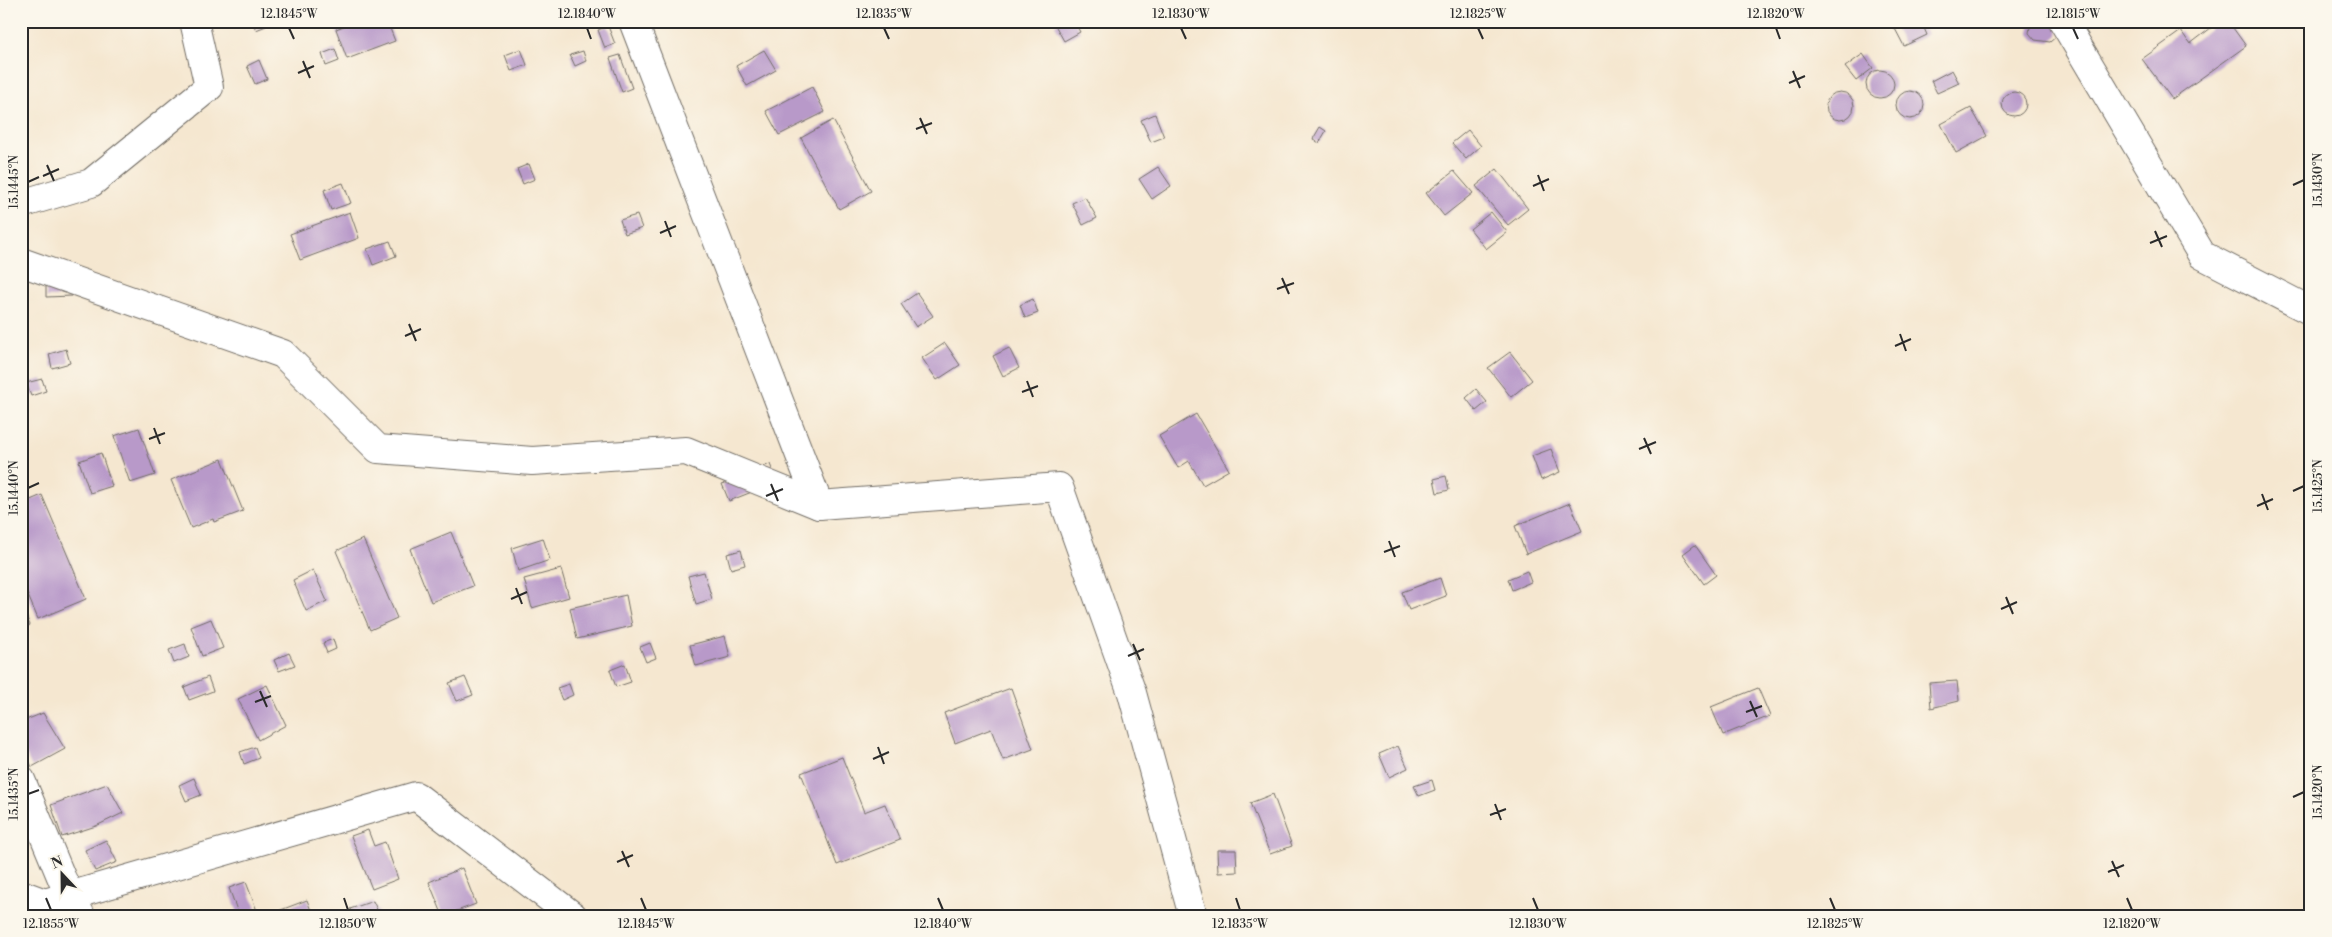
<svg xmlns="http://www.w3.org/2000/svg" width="2332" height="937" font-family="'Libre Bodoni',serif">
<rect width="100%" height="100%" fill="#fbf7ec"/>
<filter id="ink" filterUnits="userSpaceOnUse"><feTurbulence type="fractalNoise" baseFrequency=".02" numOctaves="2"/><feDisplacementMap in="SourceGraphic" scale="10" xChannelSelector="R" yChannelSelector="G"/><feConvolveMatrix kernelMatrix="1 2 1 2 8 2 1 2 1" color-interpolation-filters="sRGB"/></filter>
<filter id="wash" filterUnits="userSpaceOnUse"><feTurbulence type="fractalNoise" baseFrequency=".0096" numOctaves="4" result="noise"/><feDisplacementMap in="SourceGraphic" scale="20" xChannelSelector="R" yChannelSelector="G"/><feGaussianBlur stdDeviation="1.12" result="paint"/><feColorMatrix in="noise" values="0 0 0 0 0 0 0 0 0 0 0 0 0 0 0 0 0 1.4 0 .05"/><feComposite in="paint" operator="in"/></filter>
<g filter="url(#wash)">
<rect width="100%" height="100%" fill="#f5e7d0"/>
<g id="blocks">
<g fill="#b899c9">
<path d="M252 21H263L266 26 256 30Z"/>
<path d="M357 21H387L395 41 347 59 336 29Z"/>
<path d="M1062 21H1074L1080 32 1064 41 1055 25Z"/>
<path d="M1891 21H1921L1927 35 1904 46Z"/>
<path d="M2031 21H2058V35L2050 42 2035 40 2029 33Z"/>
<path d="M2220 21H2228L2246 46 2172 99 2142 59 2181 31 2190 44Z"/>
<path d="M608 26 615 44 605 48 598 30Z"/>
<path d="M335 49 339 61 326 66 322 54Z"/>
<path d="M521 49 527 65 511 71 505 55Z"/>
<path d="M764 50 776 70 747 86 736 66Z"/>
<path d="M583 51 586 61 575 66 570 55Z"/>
<path d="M1863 54 1873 68 1856 81 1845 67Z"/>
<path d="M620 55 632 88 622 92 610 58Z"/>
<path d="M259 60 267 79 255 84 247 66Z"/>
<circle cx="1880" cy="84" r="14"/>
<path d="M1952 70 1959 83 1937 93 1931 81Z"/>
<path d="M812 87 825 112 779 135 766 111Z"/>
<circle cx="1910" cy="105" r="14"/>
<circle cx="2014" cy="104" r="12"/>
<circle cx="1840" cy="106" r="14"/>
<path d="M1971 108 1987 136 1956 153 1941 124Z"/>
<path d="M1155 114 1164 137 1151 142 1141 120Z"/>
<path d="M833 120 871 191 839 209 801 138Z"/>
<path d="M1320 127 1326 131 1319 143 1313 139Z"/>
<path d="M1468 130 1481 146 1466 159 1452 143Z"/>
<path d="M529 164 535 179 523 184 517 169Z"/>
<path d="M1158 167 1171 186 1152 199 1139 179Z"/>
<path d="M1497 169 1528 209 1508 225 1476 186Z"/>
<path d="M1454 171 1473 193 1444 216 1426 193Z"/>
<path d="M343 183 351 203 331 210 324 190Z"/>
<path d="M1085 197 1097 218 1083 225 1072 203Z"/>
<path d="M350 212 359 238 300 260 290 234Z"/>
<path d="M1491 212 1507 232 1486 249 1470 229Z"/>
<path d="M637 215 642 228 625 234 620 220Z"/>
<path d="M390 241 396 256 373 265 367 249Z"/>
<path d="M71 280 72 296 46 297V281Z"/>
<path d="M26 287 27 308 21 309V288Z"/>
<path d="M917 293 933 316 916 327 901 304Z"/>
<path d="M1033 299 1038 313 1025 318 1020 305Z"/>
<path d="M945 343 960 365 937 380 922 358Z"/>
<path d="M1009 348 1019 368 1003 376 993 356Z"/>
<path d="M66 349 70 363 52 368 49 354Z"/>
<path d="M1510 352 1532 380 1511 397 1488 368Z"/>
<path d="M42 379 46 391 31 396 26 383Z"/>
<path d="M1476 389 1487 402 1476 411 1466 398Z"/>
<path d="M1196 414 1229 470 1203 485 1189 461 1178 468 1159 436Z"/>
<path d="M139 428 155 475 130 483 114 436Z"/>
<path d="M1551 449 1560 472 1541 480 1532 456Z"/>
<path d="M101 453 112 486 90 493 79 461Z"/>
<path d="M222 459 243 511 214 522 213 519 191 528 171 480Z"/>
<path d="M770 464 777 482 729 501 722 484Z"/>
<path d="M1446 476 1449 490 1437 493 1434 479Z"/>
<path d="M42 495 86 599 38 619 21 579V504Z"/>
<path d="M1570 503 1582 531 1526 554 1515 526Z"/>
<path d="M451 532 473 586 431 602 410 549Z"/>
<path d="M543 538 550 560 518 571 512 548Z"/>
<path d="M363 539 397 618 370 630 336 551Z"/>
<path d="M1695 545 1716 575 1704 584 1683 554Z"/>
<path d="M741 550 745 565 731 569 727 554Z"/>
<path d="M561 569 569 597 532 608 524 579Z"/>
<path d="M313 570 327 601 306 611 293 580Z"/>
<path d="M1527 571 1531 582 1512 590 1508 579Z"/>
<path d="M704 572 712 599 696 604 688 576Z"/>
<path d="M1440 578 1446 596 1409 610 1402 592Z"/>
<path d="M626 595 632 626 577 639 570 608Z"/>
<path d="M21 604 30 625 21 629Z"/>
<path d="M211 619 223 648 202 656 191 627Z"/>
<path d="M725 636 730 657 696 666 690 645Z"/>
<path d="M333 639 336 649 327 653 323 643Z"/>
<path d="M650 643 656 658 646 662 640 647Z"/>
<path d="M185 644 189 657 174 663 169 650Z"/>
<path d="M289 653 295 665 279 671 274 660Z"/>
<path d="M625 664 631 682 616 687 610 670Z"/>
<path d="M208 677 213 691 189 700 184 687Z"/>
<path d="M465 677 473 695 457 701 449 683Z"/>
<path d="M1957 681 1959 701 1931 708 1929 683Z"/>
<path d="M569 684 573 695 562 700 557 688Z"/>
<path d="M267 685 286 725 258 740 238 699Z"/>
<path d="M1011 688 1033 749 1003 760 991 729 955 743 944 713Z"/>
<path d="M1758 688 1770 716 1723 735 1711 707Z"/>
<path d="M43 713 65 749 32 767 21 744V722Z"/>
<path d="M1398 746 1408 768 1389 777 1379 754Z"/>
<path d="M255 747 259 758 244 764 240 752Z"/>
<path d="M842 757 864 812 885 804 900 840 837 865 801 773Z"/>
<path d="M194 778 201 795 186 801 179 785Z"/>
<path d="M1432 780 1435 790 1419 796 1414 786Z"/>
<path d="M107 784 123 813 96 826 62 837 51 805Z"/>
<path d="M1273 794 1292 846 1270 854 1250 803Z"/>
<path d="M368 830 374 846 385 842 398 879 372 889 351 836Z"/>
<path d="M106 840 117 862 95 871 85 850Z"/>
<path d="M1217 850H1236L1237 872 1218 873Z"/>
<path d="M462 868 476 904 443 916 429 882Z"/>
<path d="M246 882 259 916H239L229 888Z"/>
<path d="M307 900 313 916H274L273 913Z"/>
<path d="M373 901 380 916H353L350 909Z"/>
</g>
</g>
</g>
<g filter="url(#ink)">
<use href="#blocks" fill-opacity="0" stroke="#726d65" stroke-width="1"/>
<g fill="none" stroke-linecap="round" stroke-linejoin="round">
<g stroke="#726d65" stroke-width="30">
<g id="minor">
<path d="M633 21 819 505"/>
<path d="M2063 21 2202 255 2311 311"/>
<path d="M21 204 91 183 209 87 194 21"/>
<path d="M21 262 283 354 378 449 532 461 686 451 819 505 1059 487 1132 693 1193 916"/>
<path d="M21 780 62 879 81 916"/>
<path d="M21 894 45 903 416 796 573 916"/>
</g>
</g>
<use href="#minor" stroke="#fff" stroke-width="28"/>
</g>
</g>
<path fill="none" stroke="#2b2b2b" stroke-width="2" d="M289 28 294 39M587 28 591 39M884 28 889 39M1181 28 1186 39M1478 28 1483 39M1776 28 1780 39M2073 28 2078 39M303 61 310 78M1793 71 1800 88M298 73 314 66M1789 83 1805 76M920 118 927 134M916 129 932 123M47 165 54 181M1538 175 1544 191M43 176 59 169M28 182 39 177M2293 185 2304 180M1533 186 1549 179M665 221 671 237M2155 231 2162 247M660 233 676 226M2150 243 2167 236M1282 278 1289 294M1277 289 1294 283M409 324 416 341M1900 334 1906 351M405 336 421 329M1895 346 1911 339M1027 381 1033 397M1022 392 1038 386M154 428 160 444M1644 438 1651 454M149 439 165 433M1639 449 1656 442M771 484 778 501M28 488 39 483M2293 491 2304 486M2262 494 2268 510M766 496 783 489M2257 506 2273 499M1389 541 1395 557M1384 552 1400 546M516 588 522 604M2006 597 2013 614M511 599 527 592M2001 609 2017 602M1133 644 1140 660M1128 656 1144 649M260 691 267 707M1750 701 1757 717M255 702 271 696M1746 712 1762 706M878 747 884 764M873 759 889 752M28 794 39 790M2293 797 2304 792M1495 804 1501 820M1490 815 1506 809M622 851 629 867M2112 861 2119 877M617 862 633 855M2108 872 2124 865M46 898 51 910M344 898 348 910M641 898 646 910M938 898 943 910M1236 898 1240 910M1533 898 1538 910M1830 898 1835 910M2127 898 2132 910"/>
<rect width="2332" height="937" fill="none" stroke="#fbf7ec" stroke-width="55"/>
<g transform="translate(62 874) rotate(338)" stroke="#fbf7ec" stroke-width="4" paint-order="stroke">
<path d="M0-4L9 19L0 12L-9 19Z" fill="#2b2b2b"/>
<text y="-8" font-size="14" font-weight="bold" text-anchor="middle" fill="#2b2b2b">N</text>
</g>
<rect x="28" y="28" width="2276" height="882" fill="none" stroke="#2b2b2b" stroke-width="2"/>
<g font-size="12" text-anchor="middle" fill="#2b2b2b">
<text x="289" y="18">12.1845°W</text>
<text x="587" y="18">12.1840°W</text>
<text x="884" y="18">12.1835°W</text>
<text x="1181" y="18">12.1830°W</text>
<text x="1478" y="18">12.1825°W</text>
<text x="1776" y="18">12.1820°W</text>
<text x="2073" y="18">12.1815°W</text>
<text transform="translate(2318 180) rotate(-90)" y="4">15.1430°N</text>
<text transform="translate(14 182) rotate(-90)" y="4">15.1445°N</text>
<text transform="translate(2318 486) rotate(-90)" y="4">15.1425°N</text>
<text transform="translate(14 488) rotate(-90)" y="4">15.1440°N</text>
<text transform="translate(2318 792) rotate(-90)" y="4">15.1420°N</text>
<text transform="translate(14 794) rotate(-90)" y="4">15.1435°N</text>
<text x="51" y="928">12.1855°W</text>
<text x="348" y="928">12.1850°W</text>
<text x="646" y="928">12.1845°W</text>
<text x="943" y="928">12.1840°W</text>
<text x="1240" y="928">12.1835°W</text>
<text x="1538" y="928">12.1830°W</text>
<text x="1835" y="928">12.1825°W</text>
<text x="2132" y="928">12.1820°W</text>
</g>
</svg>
